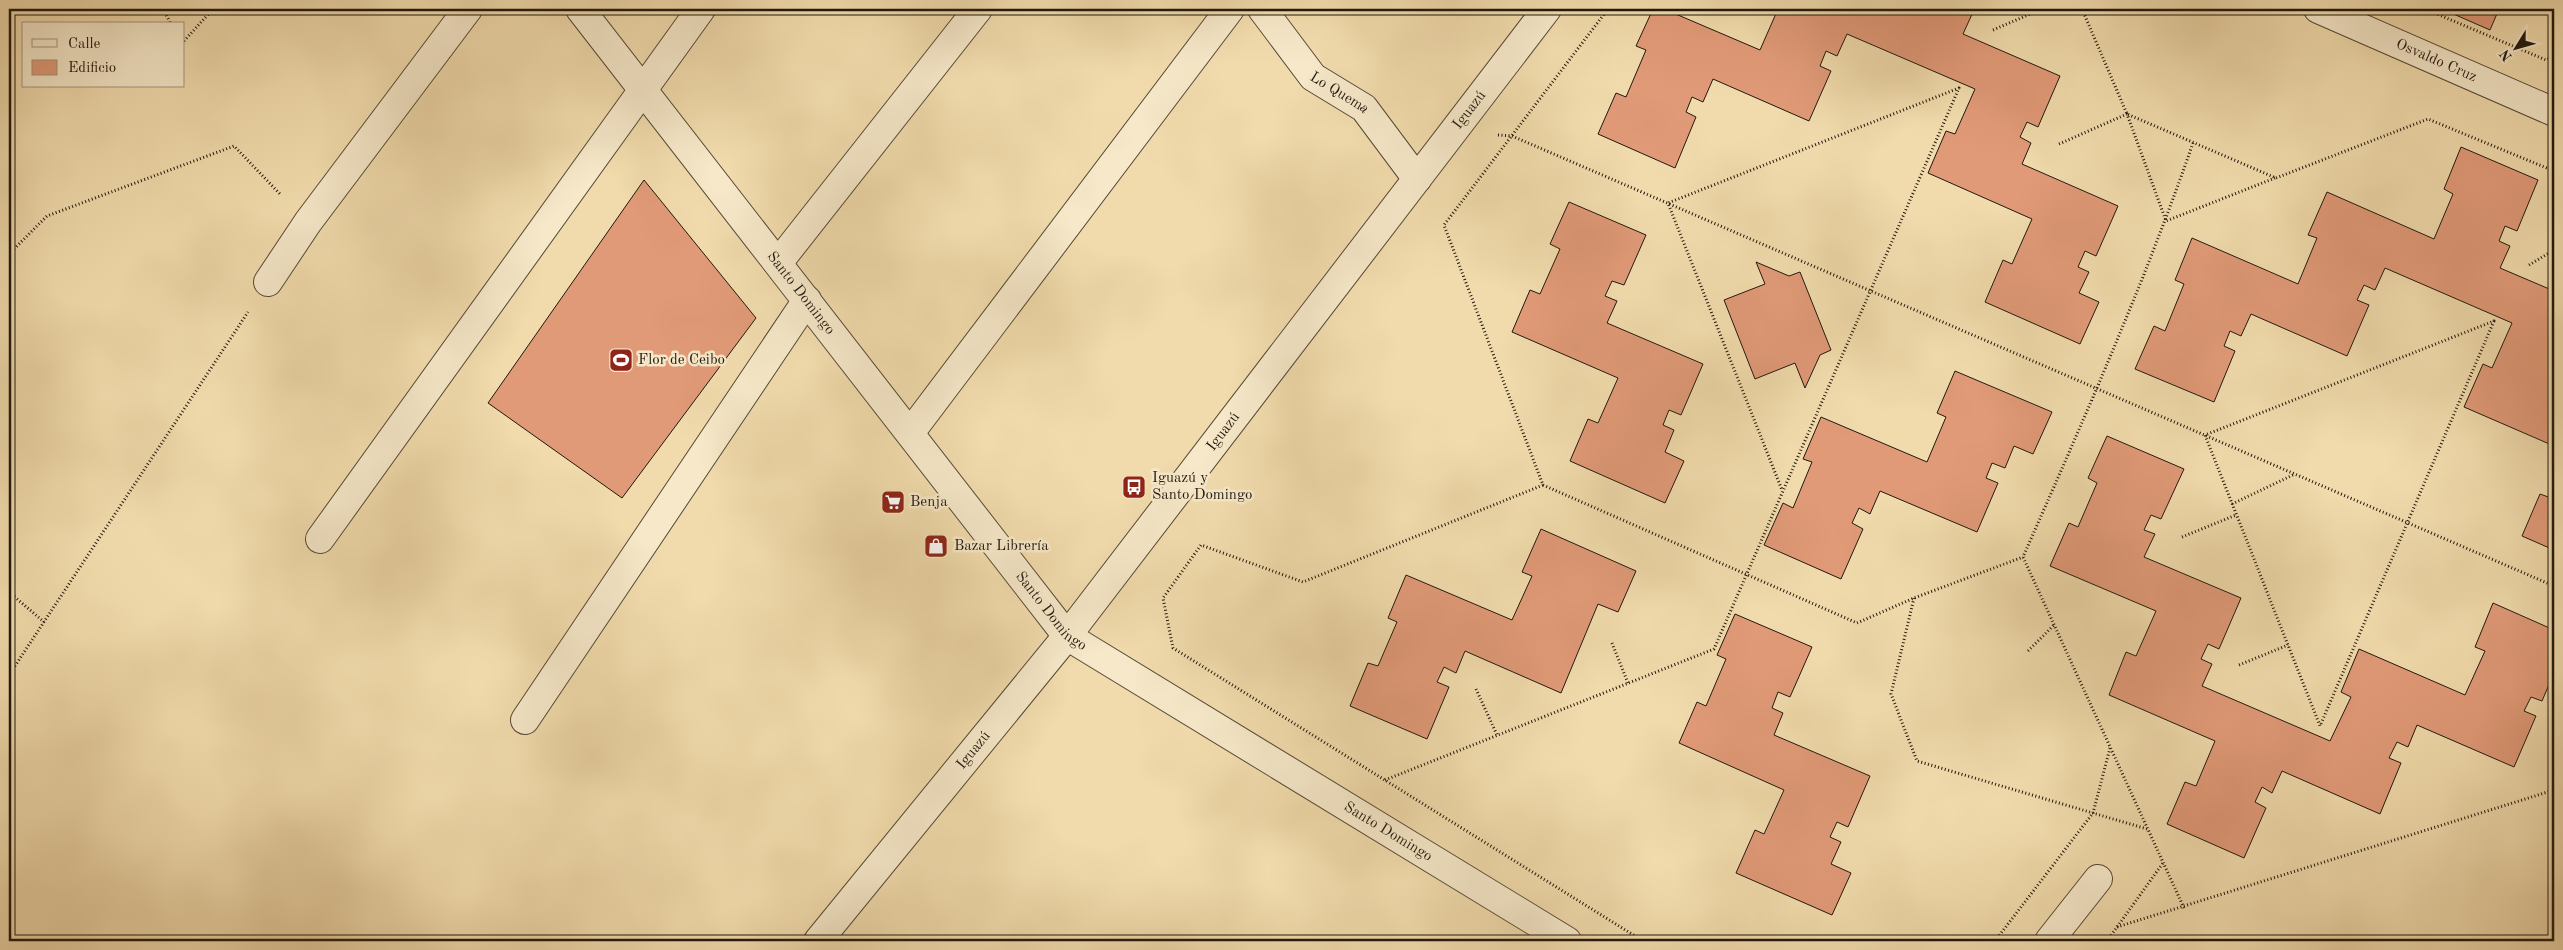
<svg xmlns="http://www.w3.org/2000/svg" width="2563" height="950" font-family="'Old Standard TT',serif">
<rect width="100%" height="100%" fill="#f1dbac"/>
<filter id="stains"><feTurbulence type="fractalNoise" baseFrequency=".004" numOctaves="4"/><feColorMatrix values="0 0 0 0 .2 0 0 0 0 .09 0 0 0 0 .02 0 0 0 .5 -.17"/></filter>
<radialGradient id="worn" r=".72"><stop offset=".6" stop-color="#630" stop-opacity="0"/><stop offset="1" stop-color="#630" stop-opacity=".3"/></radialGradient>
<g fill="#e19a78" stroke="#21180e">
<path d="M1653 9H1664L1760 50 1778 9H1965L1973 12 1963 34 2060 76 2038 127 2027 122 2020 137 2031 143 2022 164 2118 206 2096 256 2085 251 2078 267 2089 272 2079 293 2099 302 2080 344 1985 302 2003 260 2012 264 2032 219 1928 173 1946 131 1955 134 1975 89 1847 34 1837 56 1826 51 1820 66 1831 71 1809 121 1713 79 1703 102 1692 97 1686 112 1696 117 1675 168 1598 134 1616 93 1626 97 1646 50 1636 46Z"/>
<path d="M2442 9H2499L2490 30Z"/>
<path d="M2461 147 2538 180 2517 231 2505 226 2499 241 2510 246 2500 268 2554 291V446L2464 407 2483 364 2492 368 2512 323 2385 268 2375 290 2364 285 2357 300 2369 305 2347 356 2251 314 2241 336 2230 331 2224 346 2235 351 2214 402 2135 369 2154 326 2165 331 2184 284 2175 280 2192 238 2298 284 2317 238 2308 235 2327 192 2434 239 2453 194 2444 189Z"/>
<path d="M644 180 756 318 622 498 488 403Z"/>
<path d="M1569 202 1646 235 1624 285 1612 281 1605 296 1617 301 1607 323 1703 364 1681 415 1669 410 1663 425 1674 430 1665 452 1684 461 1665 503 1570 461 1588 419 1598 423 1618 378 1512 332 1530 290 1540 294 1560 249 1550 244Z"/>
<path d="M1756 262 1789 276 1800 272 1831 350 1820 355 1805 388 1795 363 1755 379 1724 300 1765 284Z"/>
<path d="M1955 371 2052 412 2033 454 2014 446 2005 468 1992 463 1986 478 1998 483 1977 532 1880 491 1870 514 1859 508 1852 523 1863 529 1841 579 1764 545 1783 503 1793 508 1812 462 1803 459 1821 417 1927 462 1946 417 1937 413Z"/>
<path d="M2107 436 2184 469 2161 519 2151 515 2144 530 2155 534 2144 557 2241 598 2219 649 2208 644 2201 659 2212 664 2202 686 2330 741 2351 697 2341 692 2359 649 2465 695 2485 651 2475 647 2493 603 2554 630V681L2551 680 2542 701 2531 697 2524 711 2536 716 2514 767 2417 725 2408 747 2397 742 2389 758 2401 763 2380 814 2282 771 2272 793 2262 787 2255 802 2266 808 2244 858 2167 824 2185 782 2196 786 2215 741 2109 695 2126 652 2136 656 2156 611 2050 566 2069 523 2078 527 2097 483 2088 478Z"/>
<path d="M2554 489V550L2522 536 2540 494 2551 498Z"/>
<path d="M1541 529 1636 571 1618 612 1598 604 1561 693 1465 651 1456 673 1444 667 1437 682 1449 687 1427 739 1350 706 1368 663 1378 666 1397 622 1388 618 1406 575 1512 620 1532 576 1522 572Z"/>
<path d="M1735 614 1812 647 1790 697 1778 692 1772 708 1783 713 1774 735 1870 776 1848 827 1837 822 1830 837 1841 842 1831 864 1851 873 1832 915 1736 873 1755 830 1764 834 1784 790 1679 743 1697 702 1706 706 1726 659 1717 655Z"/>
</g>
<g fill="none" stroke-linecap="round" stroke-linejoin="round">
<g stroke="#554936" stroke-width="30">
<g id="minor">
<path id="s1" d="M580 9 1067 636 1567 941"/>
<path id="s2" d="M1262 9 1313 77 1364 108 1417 179"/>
<path id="s3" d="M2318 9 2554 112"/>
<path d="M778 263 978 9"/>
<path d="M268 282 308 222 468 9"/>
<path d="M910 433 1230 9"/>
<path d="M320 539 701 9"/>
<path d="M525 720 807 300"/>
<path id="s4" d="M818 941 1067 636 1547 9"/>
<path d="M2049 941 2098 879"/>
</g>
</g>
<g stroke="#21180e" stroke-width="3" stroke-dasharray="1 2.5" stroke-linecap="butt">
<path d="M163 9 171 24"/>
<path d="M1608 9 1444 225 1543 485 1303 582 1201 545 1163 598 1173 648 1643 941"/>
<path d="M2082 9 2127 114 2276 178 2428 119 2554 171"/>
<path d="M2425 9 2546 60 2554 57"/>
<path d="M1993 30 2042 9"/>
<path d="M184 41 213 9"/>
<path d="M1498 135 1512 136 2554 586"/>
<path d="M2059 144 2127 114 2166 221 2275 178"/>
<path d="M9 254 47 216 234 146 281 195"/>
<path d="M2529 265 2554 250"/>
<path d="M2494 321 2320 726 2205 435Z"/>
<path d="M1543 485 1857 623 1914 598 2023 557"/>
<path d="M2232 504 2295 474"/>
<path d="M2182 537 2236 515"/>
<path d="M9 592 44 622"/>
<path d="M1914 598 1891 694 1917 761 2147 829"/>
<path d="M1612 643 1628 683"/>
<path d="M2028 651 2054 625"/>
<path d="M2239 665 2288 645"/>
<path d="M9 675 248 312"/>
<path d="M1476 689 1497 735"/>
<path d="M1385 780 1714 649 1959 88 1668 203 1782 490"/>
<path d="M2184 908 2023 557C2083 421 2144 284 2193 143"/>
<path d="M2117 927 2554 790"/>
<path d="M1995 941 2093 813 2110 748"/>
<path d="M2107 941 2163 863"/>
</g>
<use href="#minor" stroke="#f6e8c9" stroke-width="28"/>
</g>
<defs>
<g id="stadium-square" transform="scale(1.25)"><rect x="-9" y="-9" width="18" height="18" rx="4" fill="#8f2418" stroke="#f6e8c9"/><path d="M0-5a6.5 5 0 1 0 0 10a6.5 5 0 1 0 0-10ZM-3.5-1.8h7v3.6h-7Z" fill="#fff"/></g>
<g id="bus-square" transform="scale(1.25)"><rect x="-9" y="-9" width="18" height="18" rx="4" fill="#8f2418" stroke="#f6e8c9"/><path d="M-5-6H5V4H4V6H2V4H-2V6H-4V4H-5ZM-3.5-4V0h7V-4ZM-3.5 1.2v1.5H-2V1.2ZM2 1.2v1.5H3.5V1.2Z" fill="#fff"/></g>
<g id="supermarket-square" transform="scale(1.25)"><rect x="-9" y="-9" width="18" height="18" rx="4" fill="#8f2418" stroke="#f6e8c9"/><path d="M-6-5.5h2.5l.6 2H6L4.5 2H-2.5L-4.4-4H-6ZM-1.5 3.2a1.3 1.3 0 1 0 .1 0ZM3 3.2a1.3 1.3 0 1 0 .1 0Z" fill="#fff"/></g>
<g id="shop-square" transform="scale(1.25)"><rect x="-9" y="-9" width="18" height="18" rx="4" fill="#8f2418" stroke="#f6e8c9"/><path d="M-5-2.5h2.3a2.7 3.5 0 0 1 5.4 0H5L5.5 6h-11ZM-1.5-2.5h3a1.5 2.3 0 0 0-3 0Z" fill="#fff"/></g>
</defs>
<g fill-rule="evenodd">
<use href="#stadium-square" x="621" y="360"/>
<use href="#bus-square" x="1134" y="487"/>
<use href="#supermarket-square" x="893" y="502"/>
<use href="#shop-square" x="936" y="546"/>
</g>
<g text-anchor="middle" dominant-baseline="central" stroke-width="5" stroke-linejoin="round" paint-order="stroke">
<g font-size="15" fill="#21180e" stroke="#f6e8c9">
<text stroke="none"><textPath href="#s3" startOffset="129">Osvaldo Cruz</textPath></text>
<text stroke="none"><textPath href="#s2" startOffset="116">Lo Quema</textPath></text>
<text stroke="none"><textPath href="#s4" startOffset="1056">Iguazú</textPath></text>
<text stroke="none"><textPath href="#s1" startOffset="360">Santo Domingo</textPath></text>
<text stroke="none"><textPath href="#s4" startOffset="651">Iguazú</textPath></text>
<text stroke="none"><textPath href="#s1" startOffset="765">Santo Domingo</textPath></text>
<text stroke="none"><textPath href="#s4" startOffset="246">Iguazú</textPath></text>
<text stroke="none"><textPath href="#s1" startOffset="1170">Santo Domingo</textPath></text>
</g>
<g font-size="15" fill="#21180e" stroke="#f6e8c9" text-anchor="start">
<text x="638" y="360">Flor de Ceibo</text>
<text x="1152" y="478">Iguazú y<tspan x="1152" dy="17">Santo Domingo</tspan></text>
<text x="910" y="502">Benja</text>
<text x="954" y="546">Bazar Librería</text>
</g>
</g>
<rect width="2563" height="950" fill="none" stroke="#f1dbac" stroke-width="30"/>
<rect x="10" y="10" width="2543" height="930" fill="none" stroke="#21180e" stroke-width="2.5"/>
<rect x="15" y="15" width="2533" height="920" fill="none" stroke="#21180e"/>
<rect x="22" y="22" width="162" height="65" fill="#f6e8c9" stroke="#a1957e"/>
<rect x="32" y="39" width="25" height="8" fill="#f6e8c9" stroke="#a1957e"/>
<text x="68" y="48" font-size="15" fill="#21180e">Calle</text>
<rect x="32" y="60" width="25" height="15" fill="#e19a78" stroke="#a1957e"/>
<text x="68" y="72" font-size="15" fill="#21180e">Edificio</text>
<g transform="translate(2516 48) rotate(233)" stroke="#f6e8c9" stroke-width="4" paint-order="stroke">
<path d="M0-4L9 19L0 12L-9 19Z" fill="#21180e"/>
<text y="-8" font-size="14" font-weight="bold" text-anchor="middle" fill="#21180e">N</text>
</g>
<rect width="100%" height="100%" filter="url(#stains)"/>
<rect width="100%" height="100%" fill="url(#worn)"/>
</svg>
